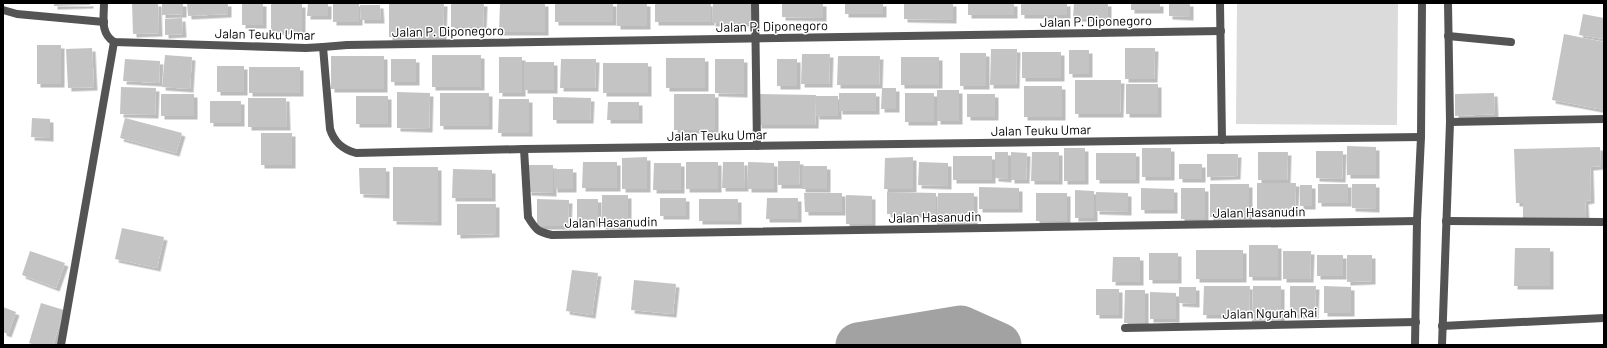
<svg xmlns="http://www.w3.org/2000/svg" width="1607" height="348" font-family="Barlow,sans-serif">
<defs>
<filter id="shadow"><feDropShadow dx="3.5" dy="3.5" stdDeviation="0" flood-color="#0004"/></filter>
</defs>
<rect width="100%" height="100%" fill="#fff"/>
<path fill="#dbdbdb" d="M1237 3H1398L1397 125 1236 124Z"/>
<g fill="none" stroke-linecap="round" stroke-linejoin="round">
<path stroke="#a2a2a2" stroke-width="45" d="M858 345 961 328 999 345"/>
</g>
<g fill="#c4c4c4" filter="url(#shadow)">
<path d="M54 3H90V5L54 6Z"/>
<path d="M132 3H158L159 33 133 34Z"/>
<path d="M162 3H183V14L162 15Z"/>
<path d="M187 3H228V14L188 16Z"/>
<rect x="242" y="3" width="21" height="22"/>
<path d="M308 3H328V16H307Z"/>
<rect x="333" y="3" width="26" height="19"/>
<path d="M389 3H444L443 37H389Z"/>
<path d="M451 3H484L483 27H451Z"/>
<path d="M500 3H545V32H499Z"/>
<rect x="555" y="3" width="58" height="19"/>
<rect x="617" y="3" width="30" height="23"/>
<rect x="655" y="3" width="56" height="19"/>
<path d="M713 3H755V23H712Z"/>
<path d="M782 3H823V18L782 17Z"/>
<rect x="845" y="3" width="38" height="11"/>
<path d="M904 3H953V20L904 19Z"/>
<rect x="968" y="3" width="46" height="12"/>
<rect x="1021" y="3" width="46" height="12"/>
<path d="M1074 3H1108V19L1073 18Z"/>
<rect x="1131" y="3" width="29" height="7"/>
<path d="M1169 3H1190V17L1169 16Z"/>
<rect x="271" y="4" width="31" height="27"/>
<path d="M360 5H380L381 20H361Z"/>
<path d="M1583 14 1604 18V39L1579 35Z"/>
<path d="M182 18 183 34 165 35V19Z"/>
<path d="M1564 34 1604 42V110L1552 100Z"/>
<rect x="37" y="45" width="24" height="39"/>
<path d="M92 48 94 87 68 88 66 49Z"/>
<path d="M1125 48H1155L1154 79H1125Z"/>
<path d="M991 49H1017L1016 85H990Z"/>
<rect x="1069" y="50" width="20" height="24"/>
<rect x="1022" y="52" width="39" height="26"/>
<rect x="960" y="53" width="26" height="33"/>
<path d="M802 54H830L829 84H801Z"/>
<path d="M165 55 192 57 190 89 162 87Z"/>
<rect x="432" y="55" width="49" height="32"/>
<rect x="331" y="56" width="53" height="33"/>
<path d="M838 56H880L879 85H837Z"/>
<rect x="499" y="57" width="23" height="36"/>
<rect x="901" y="57" width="38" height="28"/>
<rect x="666" y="58" width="39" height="30"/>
<path d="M125 59 160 61 159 83 123 81Z"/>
<rect x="391" y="59" width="25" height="23"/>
<path d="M561 59H596L595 88H560Z"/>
<path d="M715 59H744V94L715 93Z"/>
<rect x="777" y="59" width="20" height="27"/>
<rect x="524" y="62" width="30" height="28"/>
<rect x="603" y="63" width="45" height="30"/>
<rect x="217" y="66" width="27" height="26"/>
<rect x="249" y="67" width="51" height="26"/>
<path d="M1075 80H1121L1120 114H1075Z"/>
<rect x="1126" y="84" width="32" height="30"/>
<rect x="1024" y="86" width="38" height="31"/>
<path d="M121 87 156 88 155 115 120 114Z"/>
<path d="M882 88H896V109H881Z"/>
<rect x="937" y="90" width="22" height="31"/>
<path d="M397 92 430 93 429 129 397 128Z"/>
<rect x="440" y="93" width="49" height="33"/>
<rect x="839" y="93" width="37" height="18"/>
<rect x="905" y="93" width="29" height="29"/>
<path d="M1494 93 1495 114 1455 116V94Z"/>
<rect x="161" y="94" width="33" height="22"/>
<rect x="674" y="94" width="41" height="36"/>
<path d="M758 94 816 95 815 125H758Z"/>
<rect x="967" y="94" width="28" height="23"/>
<rect x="356" y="96" width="32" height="28"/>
<rect x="816" y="96" width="22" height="20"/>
<path d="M553 97 591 98 590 120H553Z"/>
<path d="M248 98H286L287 127H248Z"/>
<path d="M499 99H529V133H498Z"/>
<rect x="210" y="101" width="31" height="22"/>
<path d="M608 102H639V120H607Z"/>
<path d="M32 118 50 119V138L31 137Z"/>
<path d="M125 118 182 133 176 153 120 138Z"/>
<rect x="261" y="133" width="31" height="32"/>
<path d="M1347 146 1376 147V175H1347Z"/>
<path d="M1600 147 1601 166 1590 167 1591 200 1585 201 1586 218 1523 220V203H1516L1514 149Z"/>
<rect x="1064" y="148" width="21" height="33"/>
<rect x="1142" y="148" width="29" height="29"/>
<path d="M1316 151H1343L1342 179 1316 178Z"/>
<path d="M995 152H1008V179L995 178Z"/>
<path d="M1011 152 1027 153 1026 180H1011Z"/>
<path d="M1032 152H1059V181H1031Z"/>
<path d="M1258 152H1288L1287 180H1258Z"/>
<rect x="1096" y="153" width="40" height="27"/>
<path d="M1207 154H1238L1237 176 1207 177Z"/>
<rect x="953" y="156" width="39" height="24"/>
<path d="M647 157V189H622V158Z"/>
<path d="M913 157V189H884L885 158Z"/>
<path d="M778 161H800L799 185H778Z"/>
<path d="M583 162H617V188H582Z"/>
<rect x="686" y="162" width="32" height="27"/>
<path d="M723 162H744L745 188H722Z"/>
<path d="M748 162 774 163V189H748Z"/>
<path d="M919 162 948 163V186L918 185Z"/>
<path d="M654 163H681V190H653Z"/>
<rect x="1179" y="164" width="23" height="15"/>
<path d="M529 165H553V193L528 192Z"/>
<rect x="802" y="166" width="25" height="23"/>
<path d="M393 167H438V222L393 221Z"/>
<path d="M359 168H386V195L360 194Z"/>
<path d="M453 169 492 170V198H452Z"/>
<rect x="554" y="169" width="19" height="20"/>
<path d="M1257 183H1296L1295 211H1257Z"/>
<rect x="1210" y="184" width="39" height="33"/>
<rect x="1318" y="184" width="30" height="19"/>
<path d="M1352 184H1376V209L1352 208Z"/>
<rect x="1300" y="185" width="12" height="21"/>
<path d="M979 187 1019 188V209H979Z"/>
<path d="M1141 188 1174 189V210H1141Z"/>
<rect x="1181" y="188" width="24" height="31"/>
<path d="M1075 190 1094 191V218H1075Z"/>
<path d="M887 192 936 193V214H887Z"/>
<path d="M1096 192 1128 193V212L1096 211Z"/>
<path d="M804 193H842V212H805Z"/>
<path d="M938 193H974V225H937Z"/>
<rect x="1036" y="193" width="31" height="28"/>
<path d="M602 195H628V227L602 226Z"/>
<path d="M846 195 872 196V224H846Z"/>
<rect x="660" y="198" width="26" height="18"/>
<path d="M767 198H798V219H766Z"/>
<path d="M537 199 569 200 568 226H537Z"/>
<rect x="577" y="199" width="21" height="24"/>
<rect x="699" y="199" width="39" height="22"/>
<path d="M457 204H496V234L457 235Z"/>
<path d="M122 228 164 237 157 268 115 259Z"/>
<rect x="1249" y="245" width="29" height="32"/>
<path d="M1515 248H1550V286H1514Z"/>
<rect x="1196" y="250" width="47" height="29"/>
<path d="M30 251 65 263 56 288 22 275Z"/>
<path d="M1283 251H1311L1310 279H1283Z"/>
<rect x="1149" y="253" width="29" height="27"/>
<rect x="1317" y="255" width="26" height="21"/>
<path d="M1347 255H1372V281L1347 282Z"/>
<path d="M1113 257H1140V282H1112Z"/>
<path d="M572 270 598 273 592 315 566 311Z"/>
<path d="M634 280 676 284 673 314 631 310Z"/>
<path d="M1204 286H1250L1249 315H1203Z"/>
<path d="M1253 286H1281V323H1252Z"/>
<path d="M1290 286H1316L1315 315H1290Z"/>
<path d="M1324 286 1351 287V313H1324Z"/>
<path d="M1179 287H1196V304L1179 303Z"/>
<rect x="1096" y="289" width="23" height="26"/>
<path d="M1125 290H1145V323H1124Z"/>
<path d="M1150 292 1176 293V319H1150Z"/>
<path d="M41 303 64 310 53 345H35L29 343Z"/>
<path d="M3 307 16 312 8 334 3 332Z"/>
</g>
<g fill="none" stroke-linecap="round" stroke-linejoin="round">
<path stroke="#545454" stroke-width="8" d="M1448 36 1511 42"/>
<g stroke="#545454" stroke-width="8">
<path d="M104 3C104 18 100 33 114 42L306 48 323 47 330 129C334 142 342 149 356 153L524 149 1421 137"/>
<path d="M755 3 757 146"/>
<path d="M1220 3 1222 140"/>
<path d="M3 10 17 14 104 22"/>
<path d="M323 47 347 45 1221 31"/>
<path d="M1450 122 1604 119"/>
<path d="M524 149 528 217C536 230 538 232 552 235L1417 221"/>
<path d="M1446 221 1604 222"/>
<path d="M1442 326 1604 318"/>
<path d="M1125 328 1416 322"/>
<path d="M61 345 114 42"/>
<path d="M1415 345 1417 221 1421 137 1422 3"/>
<path d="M1442 345 1450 122 1448 3"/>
</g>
</g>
<g text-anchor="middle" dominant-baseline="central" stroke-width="3" stroke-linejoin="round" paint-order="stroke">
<g font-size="13" fill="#000" stroke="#fff">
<text transform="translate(1096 21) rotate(-1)">Jalan P. Diponegoro</text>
<text transform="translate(772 26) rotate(-1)">Jalan P. Diponegoro</text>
<text transform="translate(448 31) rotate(-1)">Jalan P. Diponegoro</text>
<text transform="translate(265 34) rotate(1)">Jalan Teuku Umar</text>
<text transform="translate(1041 130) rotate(-1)">Jalan Teuku Umar</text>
<text transform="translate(717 135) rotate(-1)">Jalan Teuku Umar</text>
<text transform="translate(1259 212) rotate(-1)">Jalan Hasanudin</text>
<text transform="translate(935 217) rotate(-1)">Jalan Hasanudin</text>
<text transform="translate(611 222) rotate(-1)">Jalan Hasanudin</text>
<text transform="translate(1270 313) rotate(-1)">Jalan Ngurah Rai</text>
</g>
</g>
<rect width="1607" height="348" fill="none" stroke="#000000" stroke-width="8"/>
</svg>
